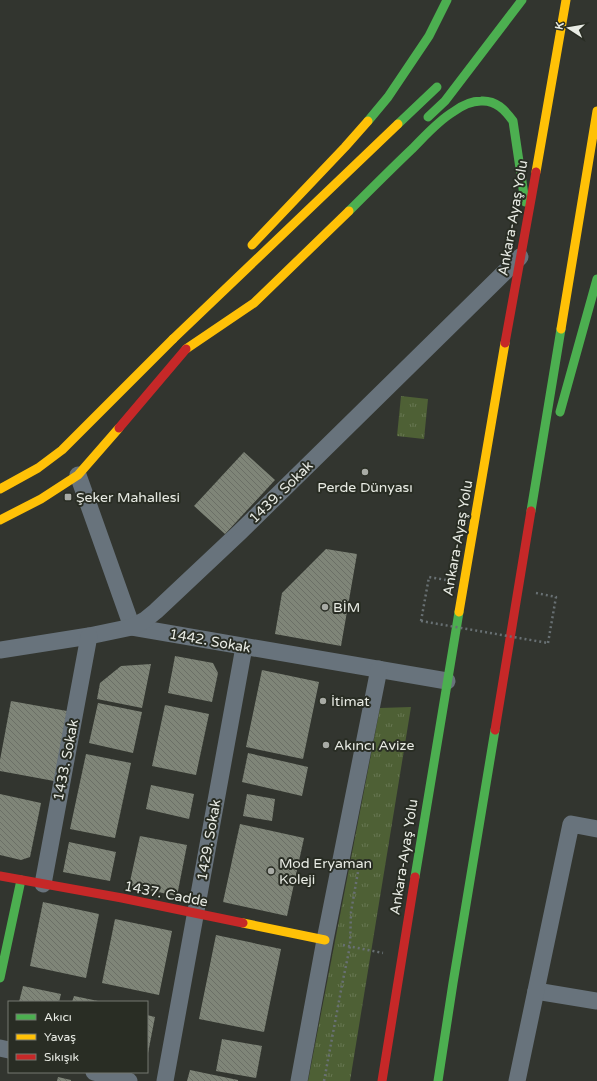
<svg xmlns="http://www.w3.org/2000/svg" width="597" height="1081" font-family="'Varela Round',sans-serif">
<defs>
<pattern id="park-tufts" width="24" height="20" patternUnits="userSpaceOnUse"><rect width="24" height="20" fill="#4e6035"/><path d="M3 7l-1-3M5 7V3M7 7l1-3M15 17l-1-3M17 17v-4M19 17l1-3" fill="none" stroke="#687752"/></pattern>
<pattern id="building-back-hatch" width="6" height="6" patternUnits="userSpaceOnUse"><rect width="6" height="6" fill="#7f8578"/><path d="M-1 5l2 2M0 0l6 6M5-1l2 2" fill="none" stroke="#6b6f66"/></pattern>
</defs>
<rect width="100%" height="100%" fill="#32352f"/>
<g fill="url(#park-tufts)">
<path d="M401 396 428 399 424 439 397 436Z"/>
<path d="M411 707 350 1081H308L380 708Z"/>
</g>
<g fill="url(#building-back-hatch)">
<path d="M244 452 275 480 225 534 194 506Z"/>
<path d="M326 549 357 554 341 646 275 634 282 593Z"/>
<path d="M175 656 213 663 218 673 212 702 168 693Z"/>
<path d="M151 664 142 708 97 699 100 683 121 666Z"/>
<path d="M262 670 319 682 303 759 246 747Z"/>
<path d="M11 701 67 711 54 781 0 771V760Z"/>
<path d="M98 703 142 712 133 753 89 743Z"/>
<path d="M165 705 209 714 196 775 152 766Z"/>
<path d="M248 753 308 767 302 796 242 782Z"/>
<path d="M86 754 131 763 115 838 70 829Z"/>
<path d="M151 785 194 794 189 819 146 809Z"/>
<path d="M0 794 41 803 30 857 21 860 0 855Z"/>
<path d="M247 794 275 799 272 821 243 816Z"/>
<path d="M240 824 304 838 287 916 223 902Z"/>
<path d="M140 836 187 845 177 896 129 886Z"/>
<path d="M69 842 116 852 110 881 63 872Z"/>
<path d="M43 902 99 914 86 978 30 966Z"/>
<path d="M115 919 172 931 159 995 102 983Z"/>
<path d="M216 935 281 949 264 1032 199 1019Z"/>
<path d="M23 986 61 994 59 1002H19Z"/>
<path d="M74 996 98 1001 97 1002H72Z"/>
<path d="M147 1015 155 1017 148 1053H147Z"/>
<path d="M222 1039 262 1046 256 1078 216 1071Z"/>
<path d="M190 1070 238 1080V1081H187Z"/>
<path d="M58 1077 71 1080V1081H57Z"/>
</g>
<g fill="none" stroke-linecap="round" stroke-linejoin="round">
<g stroke="#687073" stroke-width="2.5" stroke-dasharray="2 3" stroke-linecap="butt">
<path d="M536 593 556 597 548 643"/>
<path d="M421 621 429 577 446 580"/>
<path d="M343 945 383 953"/>
<path d="M324 1081 342 985 350 946 351 912 360 860"/>
</g>
<g stroke="#68737c" stroke-width="17">
<path d="M78 475 132 627 447 681"/>
<path d="M0 650 89 636 132 627 145 620 156 611 240 532 520 257"/>
<path d="M43 884 89 636"/>
<path d="M536 991 597 1001"/>
<path d="M0 1048 9 1050"/>
<path d="M94 1072 129 1081"/>
<path d="M165 1081 244 647"/>
<path d="M299 1081 325 940 379 669"/>
<path d="M517 1081 571 824 597 829"/>
</g>
<g stroke="#4caf50" stroke-width="9">
<path d="M428 117 445 101 522 0"/>
<path d="M368 121 388 97 429 36 447 0"/>
<path d="M398 124 437 87"/>
<path d="M349 211C370 190 391 169 412 149 425 136 438 121 453 112 461 106 471 101 481 101 496 100 505 110 513 121L525 202"/>
<path d="M560 412 597 279"/>
<path d="M531 511 561 329"/>
<path d="M415 877 459 612"/>
<path d="M0 978 21 880"/>
<path d="M438 1081 453 983 495 730"/>
</g>
<g stroke="#ffc107" stroke-width="9">
<path d="M536 172 566 0"/>
<path d="M252 245 345 147 368 121"/>
<path d="M561 329 597 111"/>
<path d="M173 339 398 124"/>
<path d="M186 349 254 303 349 211"/>
<path d="M0 489 38 468 62 450 173 339"/>
<path d="M0 520 41 499 78 475 119 428"/>
<path d="M459 612 505 343"/>
<path d="M243 923 325 940"/>
</g>
<g stroke="#c62828" stroke-width="9">
<path d="M505 343 536 172"/>
<path d="M119 428 186 349"/>
<path d="M495 730 531 511"/>
<path d="M0 876 122 898 243 923"/>
<path d="M382 1081 415 877"/>
</g>
<path stroke="#687073" stroke-width="2.5" stroke-dasharray="2 3" stroke-linecap="butt" d="M421 621 548 643"/>
</g>
<g fill="#a8aba5" stroke="#292d24" stroke-width="1.5">
<circle cx="365" cy="472" r="4"/>
<rect x="64" y="493" width="8" height="8" rx="2"/>
<circle cx="325" cy="607" r="4"/>
<circle cx="323" cy="701" r="4"/>
<circle cx="326" cy="745" r="4"/>
<circle cx="271" cy="871" r="4"/>
</g>
<g text-anchor="middle" dominant-baseline="central" stroke-width="4" stroke-linejoin="round" paint-order="stroke">
<g font-size="14" fill="#e8ebe4" stroke="#292d24">
<text transform="translate(513 218) rotate(-80)">Ankara-Ayaş Yolu</text>
<text transform="translate(281 492) rotate(-44)">1439. Sokak</text>
<text transform="translate(458 538) rotate(-80)">Ankara-Ayaş Yolu</text>
<text transform="translate(210 641) rotate(10)">1442. Sokak</text>
<text transform="translate(66 760) rotate(-79)">1433. Sokak</text>
<text transform="translate(209 840) rotate(-80)">1429. Sokak</text>
<text transform="translate(404 857) rotate(-81)">Ankara-Ayaş Yolu</text>
<text transform="translate(166 894) rotate(11)">1437. Cadde</text>
</g>
<g font-size="14" fill="#e8ebe4" stroke="#292d24" text-anchor="start">
<text x="365" y="487" text-anchor="middle">Perde Dünyası</text>
<text x="76" y="497">Şeker Mahallesi</text>
<text x="333" y="607">BİM</text>
<text x="331" y="701">İtimat</text>
<text x="334" y="745">Akıncı Avize</text>
<text x="279" y="863">Mod Eryaman<tspan x="279" dy="16">Koleji</tspan></text>
</g>
</g>
<rect x="8" y="1001" width="140" height="72" fill="#292d24" stroke="#757971"/>
<rect x="16" y="1014" width="20" height="6" fill="#4caf50" stroke="#757971"/>
<text x="44" y="1021" font-size="12" fill="#e8ebe4">Akıcı</text>
<rect x="16" y="1034" width="20" height="6" fill="#ffc107" stroke="#757971"/>
<text x="44" y="1041" font-size="12" fill="#e8ebe4">Yavaş</text>
<rect x="16" y="1054" width="20" height="6" fill="#c62828" stroke="#757971"/>
<text x="44" y="1061" font-size="12" fill="#e8ebe4">Sıkışık</text>
<g transform="translate(569 28) rotate(282)" stroke="#292d24" stroke-width="3" paint-order="stroke">
<path d="M0-3L7 15L0 10L-7 15Z" fill="#e8ebe4"/>
<text y="-6" font-size="11" font-weight="bold" text-anchor="middle" fill="#e8ebe4">K</text>
</g>
</svg>
